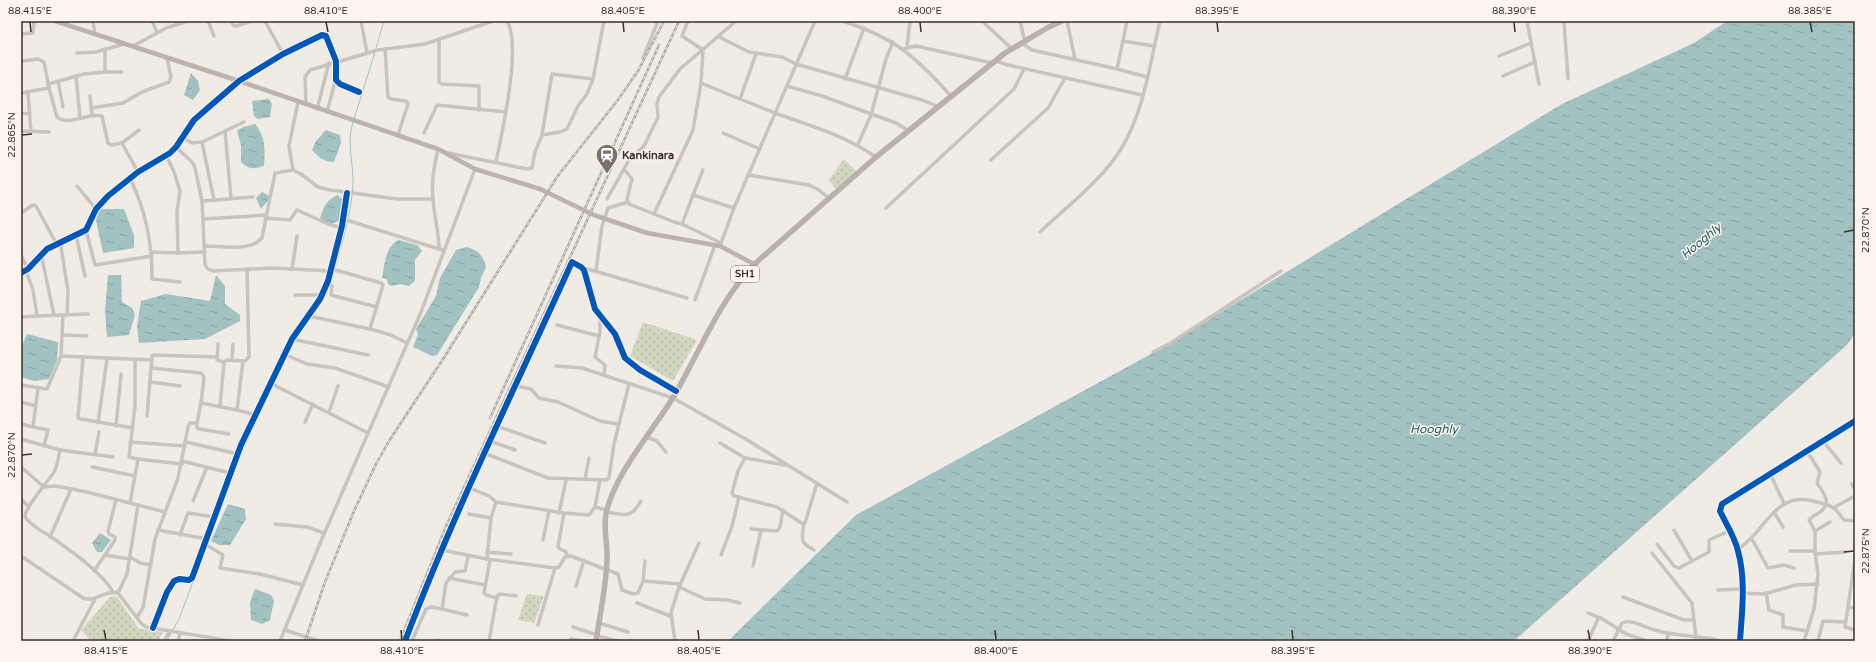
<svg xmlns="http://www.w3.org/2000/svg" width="1876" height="662" font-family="'Varela Round',sans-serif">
<defs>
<pattern id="park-dots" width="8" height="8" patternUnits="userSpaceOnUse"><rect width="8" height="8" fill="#d1d6bf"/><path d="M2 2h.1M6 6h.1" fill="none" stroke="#b4b8a4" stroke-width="1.8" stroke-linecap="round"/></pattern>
<pattern id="water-ripples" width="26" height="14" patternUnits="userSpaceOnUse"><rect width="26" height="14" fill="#a1c2c1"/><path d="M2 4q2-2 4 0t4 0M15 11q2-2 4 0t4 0" fill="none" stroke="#849e9d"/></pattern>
</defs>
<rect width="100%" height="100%" fill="#f0ebe5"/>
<g fill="url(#park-dots)">
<path d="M844 159 856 171 836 189 829 180Z"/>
<path d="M643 322 697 340 673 381 630 356Z"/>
<path d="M527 594 544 596 534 623 518 620Z"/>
<path d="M111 596 117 597 139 629 163 632 158 641H91L81 630Z"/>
</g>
<g fill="url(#water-ripples)">
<path d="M1727 21H1855V333L1847 345 1514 641H728L856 515 1162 348 1562 104 1694 43Z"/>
<path d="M191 73 198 81 200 90 193 100 184 95Z"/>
<path d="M269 99 272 104 270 117 258 119 254 116 252 101Z"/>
<path d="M255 124C266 137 265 150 264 166 253 169 249 170 241 162V145L237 131 243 127Z"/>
<path d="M326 130 340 135 341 143 334 162C324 162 318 157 312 150L316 141Z"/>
<path d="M262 192 271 197 261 209 256 198Z"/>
<path d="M338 195 344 202 341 220 331 224 320 219C323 207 326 200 338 195Z"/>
<path d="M99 209H124L134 235V248L103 253 96 220Z"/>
<path d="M399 240 417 245 422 251 415 260V281L409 286 400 284 391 286 388 284 387 279 382 278C385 264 385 246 399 240Z"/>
<path d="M467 247C479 251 483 255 486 267L481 278 479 287 437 355 432 356 413 347 418 334 416 329 436 296 440 278 456 250Z"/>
<path d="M108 275H121L122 302 132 308 135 315 129 335 107 337 105 311Z"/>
<path d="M216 275 225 286V304L240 315V321L205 339 139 343 137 326 141 301 166 294 210 301Z"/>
<path d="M27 334 58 342 57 360 49 379 34 381 21 377V348Z"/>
<path d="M228 504 245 509 246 519 230 545H219L211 541Z"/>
<path d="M100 533 111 540 102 552H97L92 543Z"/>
<path d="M255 589 271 595 274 601 270 620 262 624 251 620 250 603Z"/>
</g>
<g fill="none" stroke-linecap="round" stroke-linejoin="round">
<g stroke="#a1c2c1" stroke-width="1">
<path d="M376 48 384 21"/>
<path d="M354 119 375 52"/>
<path d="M335 268C342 242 351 214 353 186 354 164 346 144 353 122"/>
<path d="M330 283 334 271"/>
<path d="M288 353 305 325 326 295 329 286"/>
<path d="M173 630 179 619 241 454 287 356"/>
<path d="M167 641 171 633"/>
</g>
<g stroke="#c9c3be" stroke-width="3.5">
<path d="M93 21 95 34"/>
<path d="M152 21 157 32"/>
<path d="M208 21 214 36"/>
<path d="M231 21 233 25 236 26 252 21"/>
<path d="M265 21 283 54"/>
<path d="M361 21 367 53"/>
<path d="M842 21C894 37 915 56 951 96"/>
<path d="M982 21 1011 48"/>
<path d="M1020 21 1025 42"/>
<path d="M1067 21 1075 59"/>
<path d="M1527 21 1539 84"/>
<path d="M1564 21 1568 79"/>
<path d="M21 34 33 33 34 21"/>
<path d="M719 37 749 52 782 57 796 64 922 100 939 107"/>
<path d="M439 39V82L442 84 479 86V110"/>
<path d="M1123 41 1154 46"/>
<path d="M1022 43 1032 50 1117 69 1147 77"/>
<path d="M133 46 166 28 188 21"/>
<path d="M907 47 910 21"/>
<path d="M105 49V72H122"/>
<path d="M385 49 388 97 391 99 406 101 408 104 398 135"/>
<path d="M903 49 916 46 992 63"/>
<path d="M77 53 96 52 124 44"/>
<path d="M1499 56 1531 43"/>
<path d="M643 58 658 21"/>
<path d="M23 61 38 59 44 62 49 88 57 117C69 127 87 112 102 116L108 143 111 145 122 143 138 172"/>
<path d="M996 61 1008 65 1142 95"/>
<path d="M1117 69 1127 21"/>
<path d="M76 76 80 118"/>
<path d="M1503 76 1535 62"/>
<path d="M845 79 864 28"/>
<path d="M58 81 63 107"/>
<path d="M701 83C725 93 750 103 775 113 813 127 842 134 876 157"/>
<path d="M48 84 84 74 105 72"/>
<path d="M787 86 822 96 896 123 909 131"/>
<path d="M21 93 49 88"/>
<path d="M28 93 31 132"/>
<path d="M90 96 92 115"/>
<path d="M740 99 756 54"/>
<path d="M298 102 289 146 293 170 301 174 318 187 330 190 397 199H433"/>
<path d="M306 105 305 77 310 70 378 50 425 44 493 21"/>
<path d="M91 108 123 103 142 92 169 82 171 77 167 58"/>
<path d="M317 109 329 63"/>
<path d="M327 112 336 78"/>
<path d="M21 113 29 114"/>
<path d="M21 131 49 132"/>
<path d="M225 131 231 198"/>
<path d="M424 133 437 105 506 112"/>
<path d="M723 133 760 149"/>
<path d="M542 135 552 74 593 79"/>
<path d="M183 138 192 143 202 142 244 122"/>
<path d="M202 142 214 200"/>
<path d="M122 143 139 130"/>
<path d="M858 144 871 115 886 59 893 42"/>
<path d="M176 147 192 162 195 168 202 201 205 265 208 269 213 271 272 268 331 271"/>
<path d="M438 149C434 166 431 182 433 199 434 216 439 232 439 249L444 250"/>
<path d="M448 153 527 169 532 168 535 152 542 135 560 132 567 129 578 106 587 94 593 79 604 21"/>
<path d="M991 160 1048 108 1065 78"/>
<path d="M496 162C502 133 522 45 507 21"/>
<path d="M624 169 632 179 627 199 629 204 674 222 682 224 693 195"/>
<path d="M703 170 693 195 734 208"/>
<path d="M748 175 809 185 819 190 830 199"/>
<path d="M130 178C146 212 152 241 152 279L180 282"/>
<path d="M77 186 96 209"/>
<path d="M607 199 629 160 644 146 658 117 657 104 659 97 680 69 736 21"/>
<path d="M202 201 253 197"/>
<path d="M886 208 1014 89 1024 69"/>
<path d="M21 213 33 205 36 206 56 243"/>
<path d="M654 214 693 130 701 83 703 50 682 36 688 21"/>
<path d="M265 218 290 220 297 210 328 224 342 228"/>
<path d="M204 219 266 215"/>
<path d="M343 219 439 249"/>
<path d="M682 224 721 243"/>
<path d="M86 230 95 265 152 256"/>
<path d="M1040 232C1065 208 1103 179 1121 149 1144 112 1150 63 1160 21"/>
<path d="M76 235 85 276"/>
<path d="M60 241 68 291 67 315"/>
<path d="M206 246C222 246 250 252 262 238L275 173 293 170"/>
<path d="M720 246 734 208 815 21"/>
<path d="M151 252 178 253 177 212 180 191 174 172 166 155"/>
<path d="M178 253 205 252"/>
<path d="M41 254 54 315"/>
<path d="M21 255 28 269"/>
<path d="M581 267 687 298"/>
<path d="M292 269 297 236"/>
<path d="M26 271 33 290 37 316 63 315 61 356 152 360 151 368 201 373 204 377 201 403 237 410 256 415"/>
<path d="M596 271 602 226 608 208 628 202"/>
<path d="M21 273 28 269 47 249 86 230 96 209 108 196 138 172 170 153 176 147 194 120 239 81 283 54 322 35 326 36 336 61V80L340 84 359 92"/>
<path d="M327 283 332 286 331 295 377 307"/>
<path d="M295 295H322"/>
<path d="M695 300 715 245"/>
<path d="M65 315 88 314"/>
<path d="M309 316 370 329 383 285 381 283 332 269"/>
<path d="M21 317 37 316"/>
<path d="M600 317V332L595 357 605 365 604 374"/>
<path d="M557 325 599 336"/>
<path d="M370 329 391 335 407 343"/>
<path d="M63 335 87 336"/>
<path d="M292 339 368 355"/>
<path d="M218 344 217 360 224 362"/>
<path d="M1153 352 1169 344 1281 271"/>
<path d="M284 354 307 364 335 368 389 387"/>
<path d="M83 358 78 418 81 419 133 428"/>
<path d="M152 360V356L154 355 217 357"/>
<path d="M232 360 233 344"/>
<path d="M556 366 582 368 673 398 744 438 847 502"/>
<path d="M151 382 180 386"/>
<path d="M272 384 368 433"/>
<path d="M21 385 47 389 61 356"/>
<path d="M516 386 531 389 539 398 558 402 600 421 618 424"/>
<path d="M38 388 33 427 48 430 44 446"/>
<path d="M21 402 36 406"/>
<path d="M220 406 224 362 227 360 245 361 249 357 247 269"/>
<path d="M237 410 243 361"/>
<path d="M329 412 338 386"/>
<path d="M147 416 151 368"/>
<path d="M305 422 313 404"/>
<path d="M98 423 107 359"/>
<path d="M197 423V428L200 429 229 434"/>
<path d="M21 424 33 427"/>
<path d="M116 426 121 374"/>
<path d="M497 426 545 443"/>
<path d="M646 437 657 441 666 452"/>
<path d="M21 439 60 450 113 457"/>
<path d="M490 441 515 450"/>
<path d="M1823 441 1841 463"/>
<path d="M130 442 185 446"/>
<path d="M186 442 238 454"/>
<path d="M720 443 745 458 785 465"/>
<path d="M60 450C58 457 58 465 54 472 48 482 24 508 25 517 31 525 41 531 50 536 68 549 102 572 113 592"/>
<path d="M484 453 548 478 606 480 609 478 614 444 629 384"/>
<path d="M95 454 99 432"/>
<path d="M745 458 738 471 732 493 734 496 777 507 803 524 805 523 817 483"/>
<path d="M138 459 182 464"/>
<path d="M182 461 230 473"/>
<path d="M21 467 44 487 56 486 87 492 165 512"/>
<path d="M92 467 135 476"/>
<path d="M1770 474 1784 503"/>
<path d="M585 479 589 458"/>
<path d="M1852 484 1855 490"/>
<path d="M470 488 489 496 496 502"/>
<path d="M21 499 28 506"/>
<path d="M193 501 207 467"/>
<path d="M130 503 138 459 129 457 135 406V360"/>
<path d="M595 507 607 510"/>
<path d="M1833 508 1855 496"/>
<path d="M607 512C625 515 631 519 641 501"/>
<path d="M1774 512 1783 527"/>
<path d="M559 513 566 480"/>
<path d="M564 513 558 546 560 549 565 551 568 556"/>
<path d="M469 514 491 518"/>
<path d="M804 523C802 539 799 542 814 550"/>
<path d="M275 524 307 527 324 533"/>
<path d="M751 529 777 531 780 527 783 510"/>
<path d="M158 530 207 539"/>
<path d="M1674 530 1692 561"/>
<path d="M1815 531 1830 522"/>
<path d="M180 535 188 513 215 517"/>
<path d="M50 537 71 489"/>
<path d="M1752 539 1768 568 1784 565 1794 568"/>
<path d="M543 540 549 511"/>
<path d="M205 544 223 555 220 568 260 574 303 585"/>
<path d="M1657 544 1674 566 1679 568 1709 552V540L1729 531"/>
<path d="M1738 549C1765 533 1774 491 1813 501 1820 503 1828 504 1834 508 1838 511 1840 516 1844 520L1855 521"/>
<path d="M442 550 487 559 555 568 559 567 565 557 571 556 618 574 622 590 633 594 638 593 643 581 680 584"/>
<path d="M1790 551H1815"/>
<path d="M487 552 511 554"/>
<path d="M1652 553 1692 603 1696 638"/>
<path d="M1816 554 1845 552"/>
<path d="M105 555 130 559"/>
<path d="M721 555 732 526 739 497"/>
<path d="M21 556 83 598C96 603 105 589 118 593L141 623 146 627 231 641"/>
<path d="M130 557 140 563 151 565"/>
<path d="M487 559 491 518 496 502 564 513 589 515 595 507 600 480"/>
<path d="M1855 559 1845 627 1855 630"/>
<path d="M490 560 484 593 486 595 497 598"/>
<path d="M753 566 761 530"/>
<path d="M94 571 115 540V537L109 534 108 531 116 500"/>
<path d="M449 578 485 585"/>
<path d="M643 581 645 561"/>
<path d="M576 586 584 560"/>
<path d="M679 587 705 599 727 600 740 603"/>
<path d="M1718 590 1742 589"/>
<path d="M118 593 127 574 138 505"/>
<path d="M1743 593 1764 594 1796 585 1818 584"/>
<path d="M1766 593 1769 610 1783 615V627L1807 631"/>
<path d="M1623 597 1684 620H1694"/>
<path d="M637 603 670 616"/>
<path d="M1848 607 1855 608"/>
<path d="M442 609 467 615"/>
<path d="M1588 613 1600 618"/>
<path d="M137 617 143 608 155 539 178 478 188 427 190 423H197L201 403"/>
<path d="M599 623 628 632"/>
<path d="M538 625 555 568"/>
<path d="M573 627 597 635"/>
<path d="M153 628 167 592 174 581 179 579 189 580 192 578 241 445 292 339 320 299 328 281 342 226 347 193"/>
<path d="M285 630 319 641"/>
<path d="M597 636 618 641"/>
<path d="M571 639 585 641"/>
<path d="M73 641 95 599"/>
<path d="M164 641 170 631"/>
<path d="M178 641 180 634"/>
<path d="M280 641 321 541 421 312 475 169"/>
<path d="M405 641C454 512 515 388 572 262L581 267 584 270 595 309 615 334 625 358 640 370 676 391"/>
<path d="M412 641 426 609 431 607 442 609 446 583 455 572 465 571 468 557"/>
<path d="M438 641V640"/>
<path d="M489 641 497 596 500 594 516 596"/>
<path d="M675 641 671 613 679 587 699 543"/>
<path d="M1588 641 1598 619 1601 618 1626 634 1644 640"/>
<path d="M1613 641 1622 623C1630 618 1646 628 1655 630 1676 637 1699 635 1720 641"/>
<path d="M1667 641 1668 633"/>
<path d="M1804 641 1814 609 1818 574 1815 552V531L1809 520C1812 516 1815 515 1819 513 1833 503 1824 494 1817 483L1820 472 1807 451"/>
<path d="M1818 641 1823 621 1845 622"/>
</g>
<path stroke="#c9c3be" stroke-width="4" d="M1740 641C1742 612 1746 580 1738 551 1735 537 1726 524 1720 511L1722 504 1855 421"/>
<g stroke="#bab3ae" stroke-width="4.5">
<path d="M55 21 239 81 438 149 475 169 540 189"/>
<path d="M647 233 720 246 754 264"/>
</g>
<path stroke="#b8b1ad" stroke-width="5.5" d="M596 641C600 614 606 587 607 560 608 544 603 530 606 514 614 474 653 431 674 396 701 350 720 297 759 260L876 157 1005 53 1047 28 1062 21"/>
<g stroke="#b1aca8" stroke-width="2.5">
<g id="rail">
<path d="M490 418 659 45"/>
<path d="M305 641 325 582 354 511 376 464 389 441 445 356 557 177 617 101 638 71 664 21"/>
<path d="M400 641 447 524 679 21"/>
</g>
</g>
<use href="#rail" stroke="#fbf5ee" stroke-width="1" stroke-dasharray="3" stroke-linecap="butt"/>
<path stroke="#bab3ae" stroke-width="4.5" d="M540 189 594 215 647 233"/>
<g stroke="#fbf5ee" stroke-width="8">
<g id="cycleway">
<path d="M21 273 28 269 47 249 86 230 96 209 108 196 138 172 170 153 176 147 194 120 239 81 283 54 322 35 326 36 336 61V80L340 84 359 92"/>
<path d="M153 628 167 592 174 581 179 579 189 580 192 578 241 445 292 339 320 299 328 281 342 226 347 193"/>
<path d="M405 641C454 512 515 388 572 262L581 267 584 270 595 309 615 334 625 358 640 370 676 391"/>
<path d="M1740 641C1742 612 1746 580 1738 551 1735 537 1726 524 1720 511L1722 504 1855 421"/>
</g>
</g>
<use href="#cycleway" stroke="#0057b8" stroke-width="6"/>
</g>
<path fill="none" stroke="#3b302b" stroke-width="1.5" d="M30 22 31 32M326 22 328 32M623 22 624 32M920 22 921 32M1217 22 1218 32M1514 22 1515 32M1810 22 1812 32M22 135 32 134M1844 232 1854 230M22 455 32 454M1844 552 1854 551M104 630 106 640M401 630 402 640M698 630 699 640M995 630 996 640M1292 630 1293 640M1588 630 1590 640"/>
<defs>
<g id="station-pin" transform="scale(1.15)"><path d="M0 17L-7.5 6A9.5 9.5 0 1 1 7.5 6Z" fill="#7a716c" stroke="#fbf5ee"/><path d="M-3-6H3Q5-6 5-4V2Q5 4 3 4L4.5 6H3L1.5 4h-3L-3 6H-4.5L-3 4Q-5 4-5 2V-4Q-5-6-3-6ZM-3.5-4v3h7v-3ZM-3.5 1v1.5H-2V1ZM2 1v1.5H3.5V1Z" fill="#fff"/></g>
</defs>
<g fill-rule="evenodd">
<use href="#station-pin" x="607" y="155"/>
</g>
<g text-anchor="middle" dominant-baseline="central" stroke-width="3" stroke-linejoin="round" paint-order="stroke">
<rect fill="#fbf5ee" stroke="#756b66" stroke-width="1" x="731" y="266" width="28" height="16" rx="3"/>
<g font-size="10" font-weight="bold" fill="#3b302b">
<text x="745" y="274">SH1</text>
</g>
<g font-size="11" font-weight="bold" fill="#3b302b" stroke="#fbf5ee" text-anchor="start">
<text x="622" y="155">Kankinara</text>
</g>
<g font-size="12" font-style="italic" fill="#1f5a5e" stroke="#fbf5ee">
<text transform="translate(1701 241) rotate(-40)">Hooghly</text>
<text x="1434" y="429">Hooghly</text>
</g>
</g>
<rect width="1876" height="662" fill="none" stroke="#fbf5ee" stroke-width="44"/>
<rect x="22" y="22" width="1832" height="618" fill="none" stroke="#3b302b" stroke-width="1.5"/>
<g font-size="10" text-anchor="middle" fill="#3b302b">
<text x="30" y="14">88.415°E</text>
<text x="326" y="14">88.410°E</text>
<text x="623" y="14">88.405°E</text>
<text x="920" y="14">88.400°E</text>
<text x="1217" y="14">88.395°E</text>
<text x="1514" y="14">88.390°E</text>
<text x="1810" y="14">88.385°E</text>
<text transform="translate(11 135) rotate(-90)" y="4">22.865°N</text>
<text transform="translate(1865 230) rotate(-90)" y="4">22.870°N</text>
<text transform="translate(11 455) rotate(-90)" y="4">22.870°N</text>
<text transform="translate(1865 551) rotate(-90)" y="4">22.875°N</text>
<text x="106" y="654">88.415°E</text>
<text x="402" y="654">88.410°E</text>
<text x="699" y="654">88.405°E</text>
<text x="996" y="654">88.400°E</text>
<text x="1293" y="654">88.395°E</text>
<text x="1590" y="654">88.390°E</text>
</g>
</svg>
